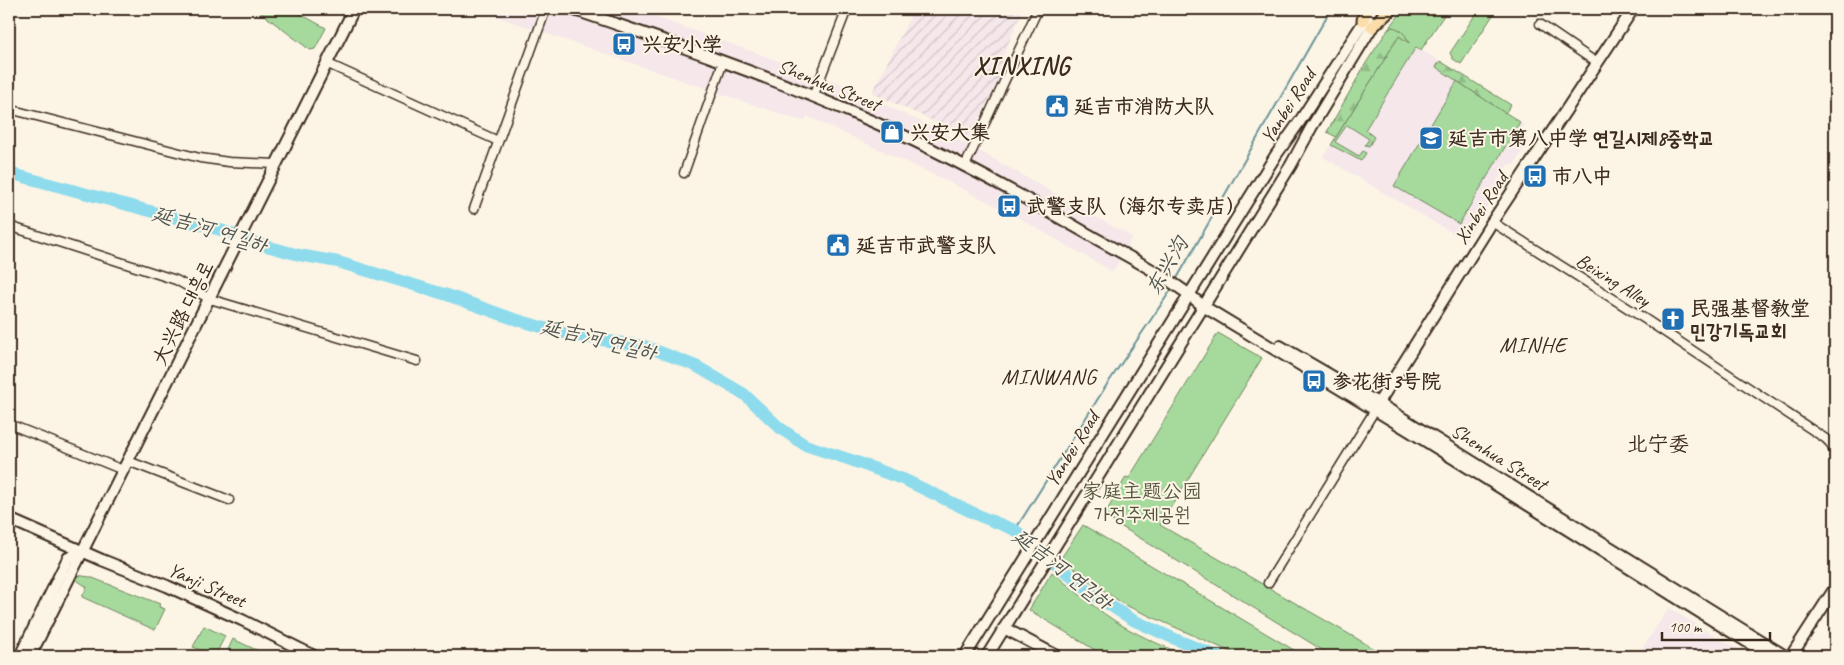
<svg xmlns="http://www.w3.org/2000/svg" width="1844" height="665" font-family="Caveat,'LXGW WenKai TC','Poor Story',sans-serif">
<defs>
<pattern id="industrial-furrows" width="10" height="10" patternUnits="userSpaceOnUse" patternTransform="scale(1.25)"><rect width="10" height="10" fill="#f5e7ea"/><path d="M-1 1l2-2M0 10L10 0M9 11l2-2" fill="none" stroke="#d3c6c8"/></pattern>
<pattern id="forest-firs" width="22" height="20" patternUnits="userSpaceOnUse" patternTransform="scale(1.25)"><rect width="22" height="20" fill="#a6da9d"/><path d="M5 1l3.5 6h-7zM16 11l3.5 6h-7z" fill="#90bb87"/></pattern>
</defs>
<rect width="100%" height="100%" fill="#fcf5e5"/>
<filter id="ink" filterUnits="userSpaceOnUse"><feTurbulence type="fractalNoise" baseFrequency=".02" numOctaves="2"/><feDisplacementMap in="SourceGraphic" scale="10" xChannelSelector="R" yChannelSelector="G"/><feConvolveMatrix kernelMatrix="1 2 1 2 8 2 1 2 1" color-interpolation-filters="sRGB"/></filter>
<g filter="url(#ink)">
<g fill="#f5e7ea">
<path d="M475 9H633L837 82 967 144 1132 237 1113 272 1012 214 949 182 807 116 804 121 795 119Z"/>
<path d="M1399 36 1511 105 1506 113 1524 125 1519 133 1529 140 1514 165 1509 164 1497 181 1501 184 1466 241 1323 157Z"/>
<path d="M1669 608 1749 656H1637Z"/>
</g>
<path fill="url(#industrial-furrows)" d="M896 9H1023L1002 58 1008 61 970 138 872 93 911 15Z"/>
<g fill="#a6da9d" stroke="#70825e">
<path d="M256 9H291L326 28 315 49 310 50Z"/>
<path d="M1404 9H1448L1421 50 1416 47 1365 130 1374 137 1369 146 1365 145 1369 139 1347 125 1335 142 1359 156 1363 151 1366 153 1361 161 1331 145 1399 36 1408 42 1392 27 1387 31Z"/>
<path d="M1479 9H1497L1461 64 1453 59 1450 53Z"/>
<path d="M1457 81 1520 122 1459 224 1394 186Z"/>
<path d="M1218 333 1262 358 1160 525 1387 656H1332L1104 516 1126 477 1129 478Z"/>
<path d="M1083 525 1304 656H1240L1125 605 1088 580 1061 558Z"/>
<path d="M1052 572C1075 591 1098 611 1123 626 1144 638 1165 647 1187 656H1105L1029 610Z"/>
<path d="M76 575 90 577 160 604 159 607 165 609 155 630 82 597 87 587 75 579Z"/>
<path d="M204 626 225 636 215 656 193 647Z"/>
<path d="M233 639 269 656H225Z"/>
</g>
<g fill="url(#forest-firs)" stroke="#70825e">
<path d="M1392 27C1402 29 1405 34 1409 43L1399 36 1336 137 1327 132 1366 63 1387 31Z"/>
<path d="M1440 61 1511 105 1505 113 1436 67Z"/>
</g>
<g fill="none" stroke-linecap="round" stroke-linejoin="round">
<g stroke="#6c949a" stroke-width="2">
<path d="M1176 280 1331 9"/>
<path d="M1015 530 1106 386 1173 287"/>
</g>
<path stroke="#8ddbec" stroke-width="12" d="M9 173 224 231 259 244 299 255 338 262 447 295 511 318 558 332 601 340 645 346 696 366 744 394 780 428 805 445 851 460 905 480 982 517 1015 530 1092 594 1133 620 1175 639 1217 656"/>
<g stroke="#3b2a1e" stroke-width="11">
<g id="street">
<path d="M600 18 603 9"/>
<path d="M1540 24 1597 63"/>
<path d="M326 63 498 141"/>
<path d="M813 97 847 9"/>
<path d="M9 109 200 158 229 162 276 164"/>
<path d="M965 166 1038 9"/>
<path d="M684 173 723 62"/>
<path d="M474 209 546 9"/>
<path d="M1492 222 1645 319 1826 439 1830 443 1835 454"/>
<path d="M9 226 176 280 210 299 417 361"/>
<path d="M9 424 123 470"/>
<path d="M128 461 229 500"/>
<path d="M1268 583 1375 410"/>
</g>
</g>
<g stroke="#3b2a1e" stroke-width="14">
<g id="secondary">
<path d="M572 9C666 41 761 73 853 113 931 146 1007 187 1081 230 1122 254 1168 275 1203 306L1408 430 1770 656"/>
<path d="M1280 346 1378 403 1785 656"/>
<path d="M1376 407 1492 222 1633 9"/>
<path d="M9 519 102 560 167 586 242 620 314 656"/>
<path d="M1004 628 1057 656"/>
<path d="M20 656 68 558 82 552"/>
<path d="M30 656 354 9"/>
<path d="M965 656 1276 155 1300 121 1372 9"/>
<path d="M987 656 1291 165 1311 128 1375 22"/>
<path d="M1791 656 1835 588"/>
</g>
</g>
<g stroke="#3b2a1e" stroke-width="15">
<g id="primary">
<path d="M1363 20 1366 9"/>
<path d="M1372 27 1391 9"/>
</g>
</g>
<use href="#street" stroke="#fcf5e5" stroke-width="8"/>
<use href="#secondary" stroke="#fcf5e5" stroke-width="10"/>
<use href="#primary" stroke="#fbddab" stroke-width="11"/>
</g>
</g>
<defs>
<g id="bus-square" transform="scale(1.25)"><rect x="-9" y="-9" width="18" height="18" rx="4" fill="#1f6fb2" stroke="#fcf5e5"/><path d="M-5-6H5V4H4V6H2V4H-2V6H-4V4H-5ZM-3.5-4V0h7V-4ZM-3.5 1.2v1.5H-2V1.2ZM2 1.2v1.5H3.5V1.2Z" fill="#fff"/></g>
<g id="civic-square" transform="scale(1.25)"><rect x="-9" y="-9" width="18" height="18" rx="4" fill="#1f6fb2" stroke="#fcf5e5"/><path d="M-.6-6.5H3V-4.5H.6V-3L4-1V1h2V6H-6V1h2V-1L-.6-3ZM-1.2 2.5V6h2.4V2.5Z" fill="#fff"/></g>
<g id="shop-square" transform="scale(1.25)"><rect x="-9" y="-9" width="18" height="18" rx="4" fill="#1f6fb2" stroke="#fcf5e5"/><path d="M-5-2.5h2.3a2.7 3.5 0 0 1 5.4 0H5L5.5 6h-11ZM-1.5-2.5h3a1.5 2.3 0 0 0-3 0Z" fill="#fff"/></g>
<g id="school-square" transform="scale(1.25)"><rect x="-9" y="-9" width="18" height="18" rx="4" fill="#1f6fb2" stroke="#fcf5e5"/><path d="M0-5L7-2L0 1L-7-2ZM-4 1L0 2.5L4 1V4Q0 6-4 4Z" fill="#fff"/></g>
<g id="church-square" transform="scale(1.25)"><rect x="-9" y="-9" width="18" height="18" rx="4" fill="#1f6fb2" stroke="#fcf5e5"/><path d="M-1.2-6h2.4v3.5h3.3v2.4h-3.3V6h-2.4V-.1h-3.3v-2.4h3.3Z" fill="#fff"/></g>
</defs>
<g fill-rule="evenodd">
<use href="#bus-square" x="624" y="44"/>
<use href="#civic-square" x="1057" y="106"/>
<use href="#shop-square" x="892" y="132"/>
<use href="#school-square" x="1431" y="138"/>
<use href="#bus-square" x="1535" y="176"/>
<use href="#bus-square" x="1009" y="206"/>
<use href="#civic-square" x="838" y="245"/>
<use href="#church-square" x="1673" y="319"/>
<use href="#bus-square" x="1314" y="381"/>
</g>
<g text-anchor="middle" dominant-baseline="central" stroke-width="4" stroke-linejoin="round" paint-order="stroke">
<g font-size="20" font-weight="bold" fill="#3b2a1e" stroke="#fcf5e5" text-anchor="start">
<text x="642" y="44">兴安小学</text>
<text x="1074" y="106">延吉市消防大队</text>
<text x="910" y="132">兴安大集</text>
<text x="1448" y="138">延吉市第八中学 연길시제8중학교</text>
<text x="1552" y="176">市八中</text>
<text x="1026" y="206">武警支队（海尔专卖店）</text>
<text x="856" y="245">延吉市武警支队</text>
<text x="1690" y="308">民强基督教堂<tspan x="1690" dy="23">민강기독교회</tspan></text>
<text x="1332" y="381">参花街3号院</text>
</g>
<g font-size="20" fill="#3b2a1e" stroke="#fcf5e5">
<text transform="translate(829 85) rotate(22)">Shenhua Street</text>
<text transform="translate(1288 106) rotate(-57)">Yanbei Road</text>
<text transform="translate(1481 208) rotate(-57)">Xinbei Road</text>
<text transform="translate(1613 280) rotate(32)">Beixing Alley</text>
<text transform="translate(183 313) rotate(-64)">大兴路 대흥로</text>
<text transform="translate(1072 449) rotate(-58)">Yanbei Road</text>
<text transform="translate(1499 457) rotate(32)">Shenhua Street</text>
<text transform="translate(207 585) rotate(24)">Yanji Street</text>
</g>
<g font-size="20" fill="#56563e" stroke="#fcf5e5">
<text x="1142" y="491">家庭主题公园<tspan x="1142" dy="23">가정주제공원</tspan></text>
</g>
<g font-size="21" font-style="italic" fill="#505652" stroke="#fcf5e5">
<text transform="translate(210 229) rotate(16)">延吉河 연길하</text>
<text transform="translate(1167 266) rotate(-60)">东兴沟</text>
<text transform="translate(599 339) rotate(13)">延吉河 연길하</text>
<text transform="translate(1063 569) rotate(37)">延吉河 연길하</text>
</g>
<g font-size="21" fill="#3b2a1e" stroke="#fcf5e5">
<text x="1658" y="444">北宁委</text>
</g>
<g font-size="22" letter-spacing="1" fill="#3b2a1e" stroke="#fcf5e5">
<text x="1533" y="345">MINHE</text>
<text x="1049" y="377">MINWANG</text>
</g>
<g font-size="25" font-weight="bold" letter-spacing="1" fill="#3b2a1e" stroke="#fcf5e5">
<text x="1022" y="66">XINXING</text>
</g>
</g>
<rect width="1844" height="665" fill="none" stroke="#fcf5e5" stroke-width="30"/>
<rect x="15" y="15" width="1814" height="635" fill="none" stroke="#3b2a1e" stroke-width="2" filter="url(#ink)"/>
<path d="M1662 632v8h108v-8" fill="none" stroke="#3b2a1e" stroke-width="2.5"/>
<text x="1669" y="632" font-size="15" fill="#3b2a1e" stroke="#fcf5e5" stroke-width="4" paint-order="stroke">100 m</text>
</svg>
